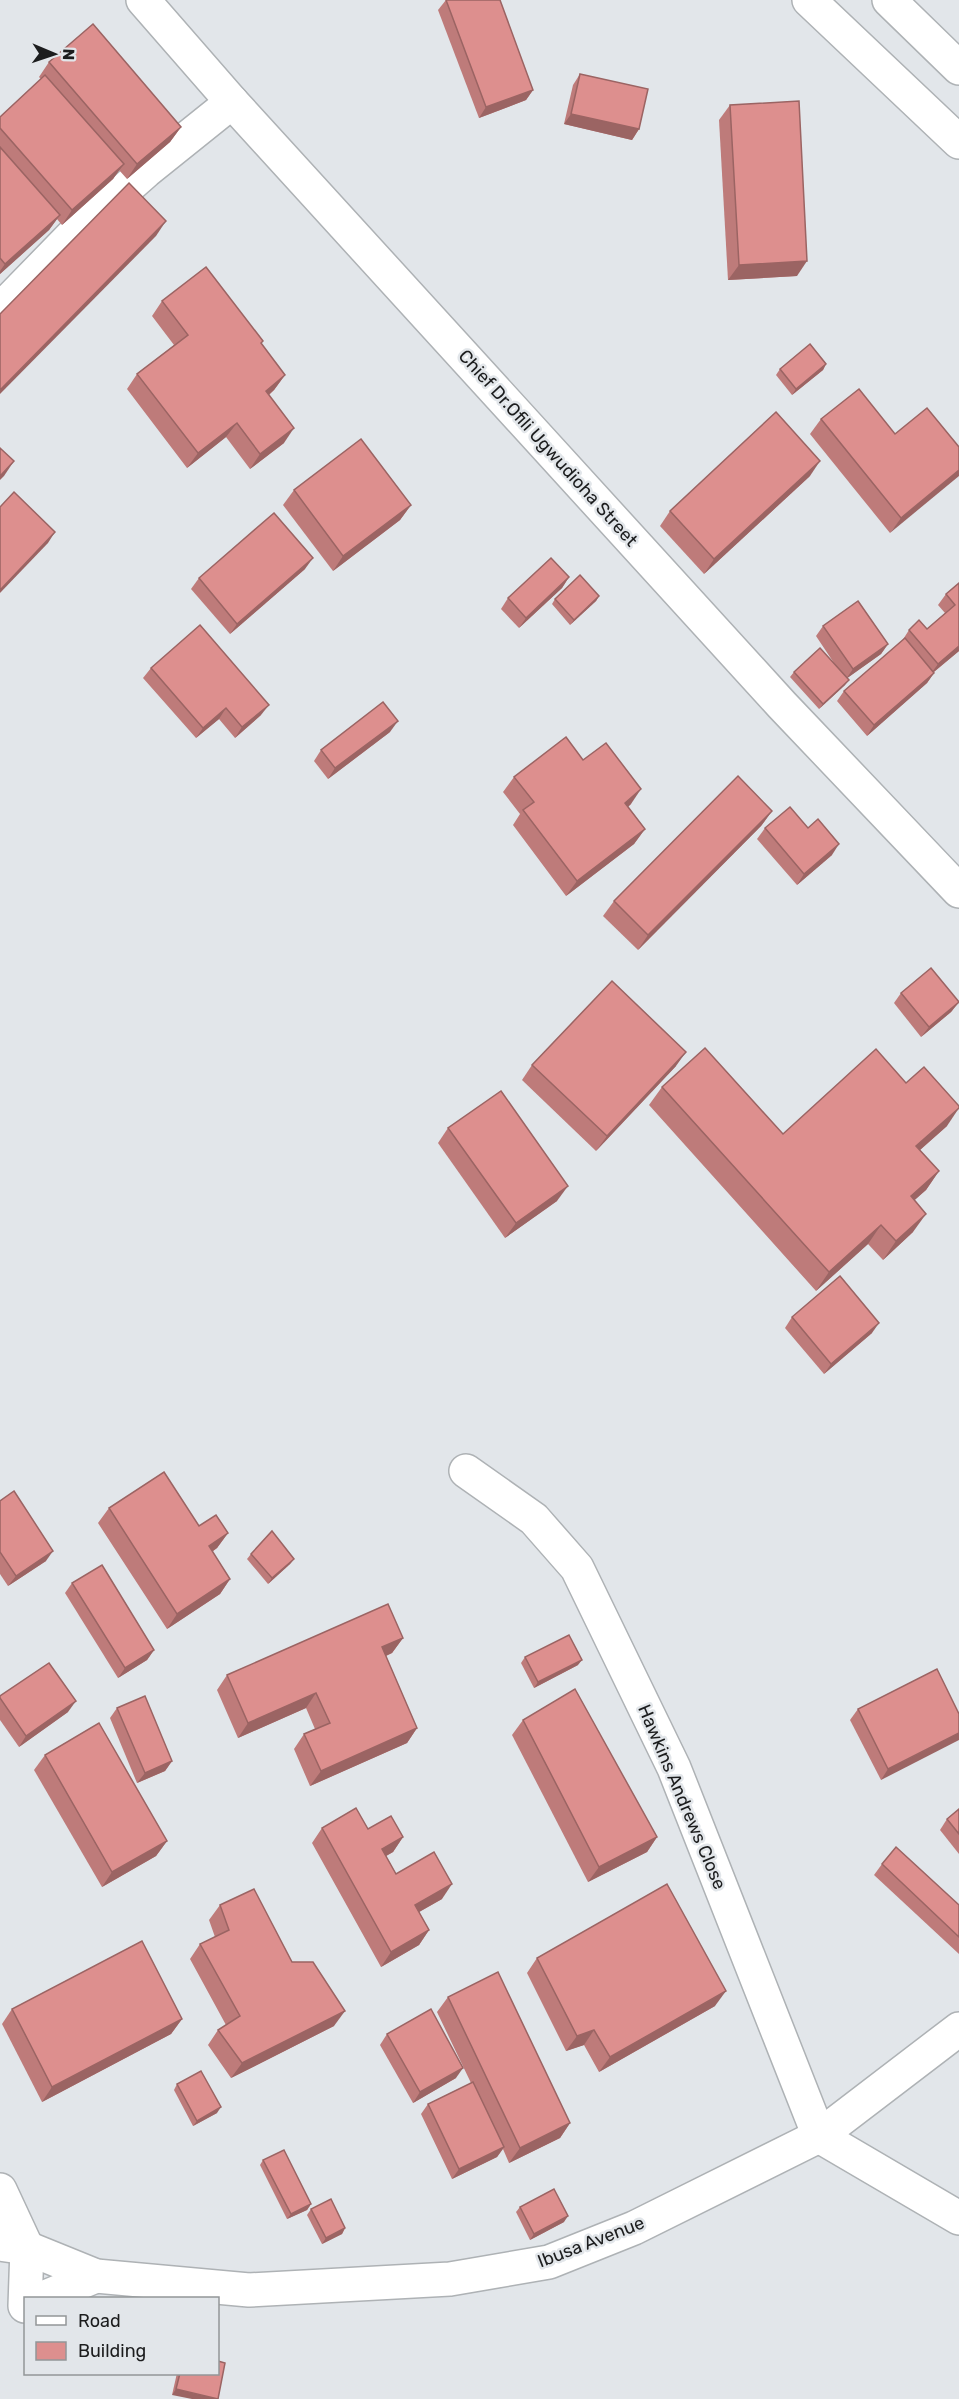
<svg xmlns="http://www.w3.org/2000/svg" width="959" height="2399" font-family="Rubik,sans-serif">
<rect width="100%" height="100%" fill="#e2e6ea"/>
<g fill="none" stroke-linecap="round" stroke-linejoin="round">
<g stroke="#aeb2b5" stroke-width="36">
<g id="minor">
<path d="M143 0 232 102 782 705 959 891"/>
<path d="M0 310 71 237 146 171 232 102"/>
<path d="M466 1471 534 1519 577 1568 674 1768 819 2136 959 2218"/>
<path d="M0 2190 27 2248 25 2306"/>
<path d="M0 2244 27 2248 96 2276 249 2290 450 2279 549 2262 634 2228 819 2136 959 2029"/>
<path d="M43 2298 96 2276"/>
</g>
</g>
<g stroke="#aeb2b5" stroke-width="36">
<g id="major">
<path d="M809 0 959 142"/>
<path d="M889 0 959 68"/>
</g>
</g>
<use href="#minor" stroke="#fff" stroke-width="33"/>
<use href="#major" stroke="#fff" stroke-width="33"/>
</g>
<g fill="#be7b7a">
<path d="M446 0 533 90 526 100 479 118 438 10Z"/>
<path d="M49 62 181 127 170 142 127 179 119 170 113 179 62 225 57 219 49 230 0 274V117L41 79 39 77Z"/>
<path d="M580 74 639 129 632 140 564 124 573 85Z"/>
<path d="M730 105 797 276 728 280 719 120Z"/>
<path d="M162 301 261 344 285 375 274 390 269 395 284 443 250 469 226 437 187 468 127 389 137 374 174 345 152 316Z"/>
<path d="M826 364 823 370 792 395 776 375 780 369Z"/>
<path d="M821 419 895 434 959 447 890 533 810 434Z"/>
<path d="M810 476 704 574 660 526 670 511Z"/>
<path d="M294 490 411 505 400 520 333 571 283 505Z"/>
<path d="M305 569 230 634 191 589 199 578Z"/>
<path d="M569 577 562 588 519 628 501 609 508 598Z"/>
<path d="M959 583V651L934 672V673L927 683 867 736 837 701 844 691 902 641 909 630 927 629 945 613 938 605 946 594Z"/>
<path d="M599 596 596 601 570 625 552 604 555 599Z"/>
<path d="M823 626 888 644 881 654 847 678 845 685 819 709 790 677 794 672 838 669 816 636Z"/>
<path d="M151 668 261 715 235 738 219 719 196 738 143 678Z"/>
<path d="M390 732 328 779 314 761 321 750Z"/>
<path d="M583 760 631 804 628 807 645 829 634 844 566 896 513 825 520 814 503 792 514 777Z"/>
<path d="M772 811 761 826 638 950 603 916 614 901Z"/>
<path d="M765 828H808L832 855 797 885 757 839Z"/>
<path d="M901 993 959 1002 951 1012 921 1037 894 1003Z"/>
<path d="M532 1065 676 1066 596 1151 522 1080Z"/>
<path d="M906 1083 947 1126 920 1150 939 1171 926 1190 914 1200 913 1232 883 1260 868 1244 816 1291 649 1105 662 1087 783 1134Z"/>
<path d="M448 1128 557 1201 505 1238 438 1143Z"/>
<path d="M792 1317 872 1333 824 1374 785 1328Z"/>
<path d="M0 1501 46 1561 8 1586 0 1574Z"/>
<path d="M109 1508 199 1526 228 1533 217 1548 212 1552 230 1579 220 1594 167 1629 98 1523Z"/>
<path d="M251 1554 294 1559 290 1564 268 1584 247 1559Z"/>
<path d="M72 1583 154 1650 147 1660 118 1678 65 1593Z"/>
<path d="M403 1638 392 1653 386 1656 417 1728 407 1743 310 1786 294 1749 304 1734 315 1729 306 1708 238 1738 217 1690 227 1675Z"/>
<path d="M525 1657 578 1665 534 1688 521 1663Z"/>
<path d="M0 1696 68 1712 19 1747 0 1720Z"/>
<path d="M117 1708 172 1761 165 1771 137 1783 110 1718Z"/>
<path d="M858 1709 959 1714 881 1780 850 1720Z"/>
<path d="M523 1720 657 1837 647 1852 588 1882 512 1735Z"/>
<path d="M45 1755 167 1841 156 1856 102 1887 34 1770Z"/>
<path d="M959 1809V1854L940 1830 947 1819Z"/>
<path d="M322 1828 368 1829 403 1837 393 1852 386 1856 396 1874 442 1899 419 1912 429 1930 419 1945 381 1967 312 1843Z"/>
<path d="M882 1864 959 1905V1954L874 1875Z"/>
<path d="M220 1905 292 1962 334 2026 231 2078 208 2045 218 2030 226 2025 190 1959 200 1944 215 1937 209 1920Z"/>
<path d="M537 1958 715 2006 599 2072 584 2045 566 2051 527 1973Z"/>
<path d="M448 1997 570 2123 560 2138 509 2163 503 2149 497 2157 452 2179 421 2114 428 2104 471 2083 437 2012Z"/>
<path d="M12 2009 182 2019 171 2034 42 2102 2 2024Z"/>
<path d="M387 2034 456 2078 413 2103 380 2045Z"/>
<path d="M177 2084 217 2113 193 2126 174 2090Z"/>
<path d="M263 2160 311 2204 307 2210 287 2219 260 2165Z"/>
<path d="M520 2207 564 2222 530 2240 516 2212Z"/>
<path d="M311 2209 345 2228 342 2234 322 2244 307 2215Z"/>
<path d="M177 2373H218L172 2395Z"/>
</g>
<g fill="#9b6463">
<path d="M533 90 526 100 479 118 486 107Z"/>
<path d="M571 114 639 129 632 140 564 124Z"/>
<path d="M181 127 170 142 127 179 137 164Z"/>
<path d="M124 164 113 179 62 225 72 210Z"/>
<path d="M60 215 49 230 0 274V271L5 264Z"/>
<path d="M166 221 156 236 0 394V390Z"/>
<path d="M807 261 797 276 728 280 739 265Z"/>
<path d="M826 364 823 370 792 395 796 389Z"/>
<path d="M285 375 274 390 255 406 266 391Z"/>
<path d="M237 423 226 437 187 468 198 453Z"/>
<path d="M294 428 284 443 250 469 260 454Z"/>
<path d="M14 461 4 476 0 480V476Z"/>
<path d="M820 461 810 476 704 574 714 559Z"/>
<path d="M959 470V476L890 533 901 518Z"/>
<path d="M411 505 400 520 333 571 343 556Z"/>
<path d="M55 532 48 543 0 593V590Z"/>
<path d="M313 558 305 569 230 634 237 624Z"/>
<path d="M569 577 562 588 519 628 526 618Z"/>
<path d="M599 596 596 601 570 625 574 620Z"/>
<path d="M888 644 881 654 846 679 853 669Z"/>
<path d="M959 646V651L930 675 938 664Z"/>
<path d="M934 673 927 683 867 736 874 725Z"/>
<path d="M849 680 845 685 819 709 823 704Z"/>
<path d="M269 705 261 715 235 738 242 727Z"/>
<path d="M226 708 219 719 196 738 203 728Z"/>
<path d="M398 721 390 732 328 779 335 768Z"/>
<path d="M641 789 631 804 614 818 625 803Z"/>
<path d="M772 811 761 826 638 950 648 935Z"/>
<path d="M645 829 634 844 566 896 577 881Z"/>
<path d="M839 844 832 855 797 885 804 874Z"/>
<path d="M959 1002 951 1012 921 1037 929 1027Z"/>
<path d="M686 1052 676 1066 596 1151 607 1136Z"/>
<path d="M959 1108 947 1126 903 1165 916 1146Z"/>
<path d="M939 1171 926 1190 898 1215 911 1196Z"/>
<path d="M568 1186 557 1201 505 1238 516 1223Z"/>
<path d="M926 1214 913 1232 883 1260 896 1241Z"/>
<path d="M881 1225 868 1244 816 1291 829 1272Z"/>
<path d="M879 1323 872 1333 824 1374 831 1364Z"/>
<path d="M228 1533 217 1548 198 1561 209 1546Z"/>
<path d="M53 1551 46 1561 8 1586 16 1576Z"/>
<path d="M294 1559 290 1564 268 1584 272 1578Z"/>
<path d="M230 1579 220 1594 167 1629 177 1614Z"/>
<path d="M403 1638 392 1653 372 1662 382 1647Z"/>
<path d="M154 1650 147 1660 118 1678 125 1668Z"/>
<path d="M582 1660 578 1665 534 1688 538 1682Z"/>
<path d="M316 1693 306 1708 238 1738 248 1723Z"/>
<path d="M76 1701 68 1712 19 1747 26 1736Z"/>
<path d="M417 1728 407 1743 310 1786 321 1771Z"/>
<path d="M959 1733V1740L881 1780 888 1769Z"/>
<path d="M172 1761 165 1771 137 1783 145 1773Z"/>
<path d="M403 1837 393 1852 372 1864 382 1849Z"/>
<path d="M657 1837 647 1852 588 1882 599 1867Z"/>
<path d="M167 1841 156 1856 102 1887 112 1872Z"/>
<path d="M452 1884 442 1899 405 1920 415 1905Z"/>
<path d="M429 1930 419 1945 381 1967 391 1952Z"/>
<path d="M726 1991 715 2006 599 2072 610 2057Z"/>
<path d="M345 2011 334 2026 231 2078 242 2063Z"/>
<path d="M182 2019 171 2034 42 2102 52 2087Z"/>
<path d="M594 2030 584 2045 566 2051 577 2036Z"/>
<path d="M463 2068 456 2078 413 2103 420 2092Z"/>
<path d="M221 2107 217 2113 193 2126 197 2121Z"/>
<path d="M570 2123 560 2138 509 2163 520 2148Z"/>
<path d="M504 2147 497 2157 452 2179 459 2169Z"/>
<path d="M311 2204 307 2210 287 2219 291 2214Z"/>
<path d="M568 2216 564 2222 530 2240 534 2234Z"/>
<path d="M345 2228 342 2234 322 2244 326 2238Z"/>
<path d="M176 2389 218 2399H192L172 2395Z"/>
</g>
<g fill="#dd8f8e" stroke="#9b6463" stroke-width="1.5">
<path d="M446 0H500L533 90 486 107Z"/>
<path d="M93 24 181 127 137 164 49 62Z"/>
<path d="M580 74 648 89 639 129 571 114Z"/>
<path d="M45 75 124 164 72 210 0 128V117Z"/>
<path d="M799 101 807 261 739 265 730 105Z"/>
<path d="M0 147 60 215 5 264 0 258Z"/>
<path d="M129 183 166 221 0 390V314Z"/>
<path d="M206 267 263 341 261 343 285 375 266 391 294 428 260 454 237 423 198 453 137 374 188 335 162 301Z"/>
<path d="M810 344 826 364 796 389 780 369Z"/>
<path d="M859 389 895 434 927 408 959 447V470L901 518 821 419Z"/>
<path d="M776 412 820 461 714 559 670 511Z"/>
<path d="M361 439 411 505 343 556 294 490Z"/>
<path d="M0 448 14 461 0 476Z"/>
<path d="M14 492 55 532 0 590V507Z"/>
<path d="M274 513 313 558 237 624 199 578Z"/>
<path d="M551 558 569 577 526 618 508 598Z"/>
<path d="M580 575 599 596 574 620 555 599Z"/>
<path d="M959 583V646L938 664 909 630 919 620 927 629 955 605 946 594Z"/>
<path d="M858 601 888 644 853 669 823 626Z"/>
<path d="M200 625 269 705 242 727 226 708 203 728 151 668Z"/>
<path d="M905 638 934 673 874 725 844 691Z"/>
<path d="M820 648 849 680 823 704 794 672Z"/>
<path d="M383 702 398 721 335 768 321 750Z"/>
<path d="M566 737 583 760 606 743 641 789 625 803 645 829 577 881 523 810 534 802 514 777Z"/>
<path d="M738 776 772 811 648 935 614 901Z"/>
<path d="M790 807 808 828 818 819 839 844 804 874 765 828Z"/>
<path d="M931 968 959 1002 929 1027 901 993Z"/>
<path d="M612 981 686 1052 607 1136 532 1065Z"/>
<path d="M705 1048 783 1134 876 1049 906 1083 924 1067 959 1106V1108L916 1146 939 1171 911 1196 926 1214 896 1241 881 1225 829 1272 662 1087Z"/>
<path d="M501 1091 568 1186 516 1223 448 1128Z"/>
<path d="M840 1276 879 1323 831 1364 792 1317Z"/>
<path d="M164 1472 199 1526 216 1515 228 1533 209 1546 230 1579 177 1614 109 1508Z"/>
<path d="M14 1491 53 1551 16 1576 0 1552V1501Z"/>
<path d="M272 1531 294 1559 272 1578 251 1554Z"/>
<path d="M102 1565 154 1650 125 1668 72 1583Z"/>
<path d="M388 1604 403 1638 382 1647 417 1728 321 1771 304 1734 330 1723 316 1693 248 1723 227 1675Z"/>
<path d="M569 1635 582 1660 538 1682 525 1657Z"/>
<path d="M49 1663 76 1701 26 1736 0 1698V1696Z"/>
<path d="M937 1669 959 1714V1733L888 1769 858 1709Z"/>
<path d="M575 1689 657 1837 599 1867 523 1720Z"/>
<path d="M145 1696 172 1761 145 1773 117 1708Z"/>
<path d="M99 1723 167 1841 112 1872 45 1755Z"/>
<path d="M356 1808 368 1829 391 1816 403 1837 382 1849 396 1874 434 1852 452 1884 415 1905 429 1930 391 1952 322 1828Z"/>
<path d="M959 1809V1834L947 1819Z"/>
<path d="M896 1847 959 1905V1937L882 1864Z"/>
<path d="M667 1884 726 1991 610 2057 594 2030 577 2036 537 1958Z"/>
<path d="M254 1889 292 1962H313L345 2011 242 2063 218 2030 240 2016 200 1944 229 1930 220 1905Z"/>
<path d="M142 1941 182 2019 52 2087 12 2009Z"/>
<path d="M498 1972 570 2123 520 2148 448 1997Z"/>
<path d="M431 2009 463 2068 420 2092 387 2034Z"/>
<path d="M201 2071 221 2107 197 2121 177 2084Z"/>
<path d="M473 2082 504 2147 459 2169 428 2104Z"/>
<path d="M284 2150 311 2204 291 2214 263 2160Z"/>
<path d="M554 2189 568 2216 534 2234 520 2207Z"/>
<path d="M331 2199 345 2228 326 2238 311 2209Z"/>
<path d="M218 2361 225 2363 218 2399 176 2389 180 2373H218Z"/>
</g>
<g text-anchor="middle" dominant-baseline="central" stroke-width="5" stroke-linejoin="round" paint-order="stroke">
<g font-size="18" fill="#1c1d1e" stroke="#e2e6ea">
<text transform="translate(548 448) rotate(48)">Chief Dr.Ofili Ugwudioha Street</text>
<text transform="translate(682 1797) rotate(67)">Hawkins Andrews Close</text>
<text transform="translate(591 2242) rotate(-21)">Ibusa Avenue</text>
</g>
</g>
<rect x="24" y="2297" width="195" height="78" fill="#e2e6ea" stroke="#939698" stroke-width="1.5"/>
<rect x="36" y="2316" width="30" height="9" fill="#ffffff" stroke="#939698" stroke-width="1.5"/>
<text x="78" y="2327" font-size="18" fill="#1c1d1e">Road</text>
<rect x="36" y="2342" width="30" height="18" fill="#dd8f8e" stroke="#939698" stroke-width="1.5"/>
<text x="78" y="2357" font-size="18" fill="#1c1d1e">Building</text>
<g transform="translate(54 54) rotate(92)" stroke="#e2e6ea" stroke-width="4.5" paint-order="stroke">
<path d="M0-4.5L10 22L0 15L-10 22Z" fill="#1c1d1e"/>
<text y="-9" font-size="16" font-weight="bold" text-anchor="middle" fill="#1c1d1e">N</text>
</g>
</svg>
